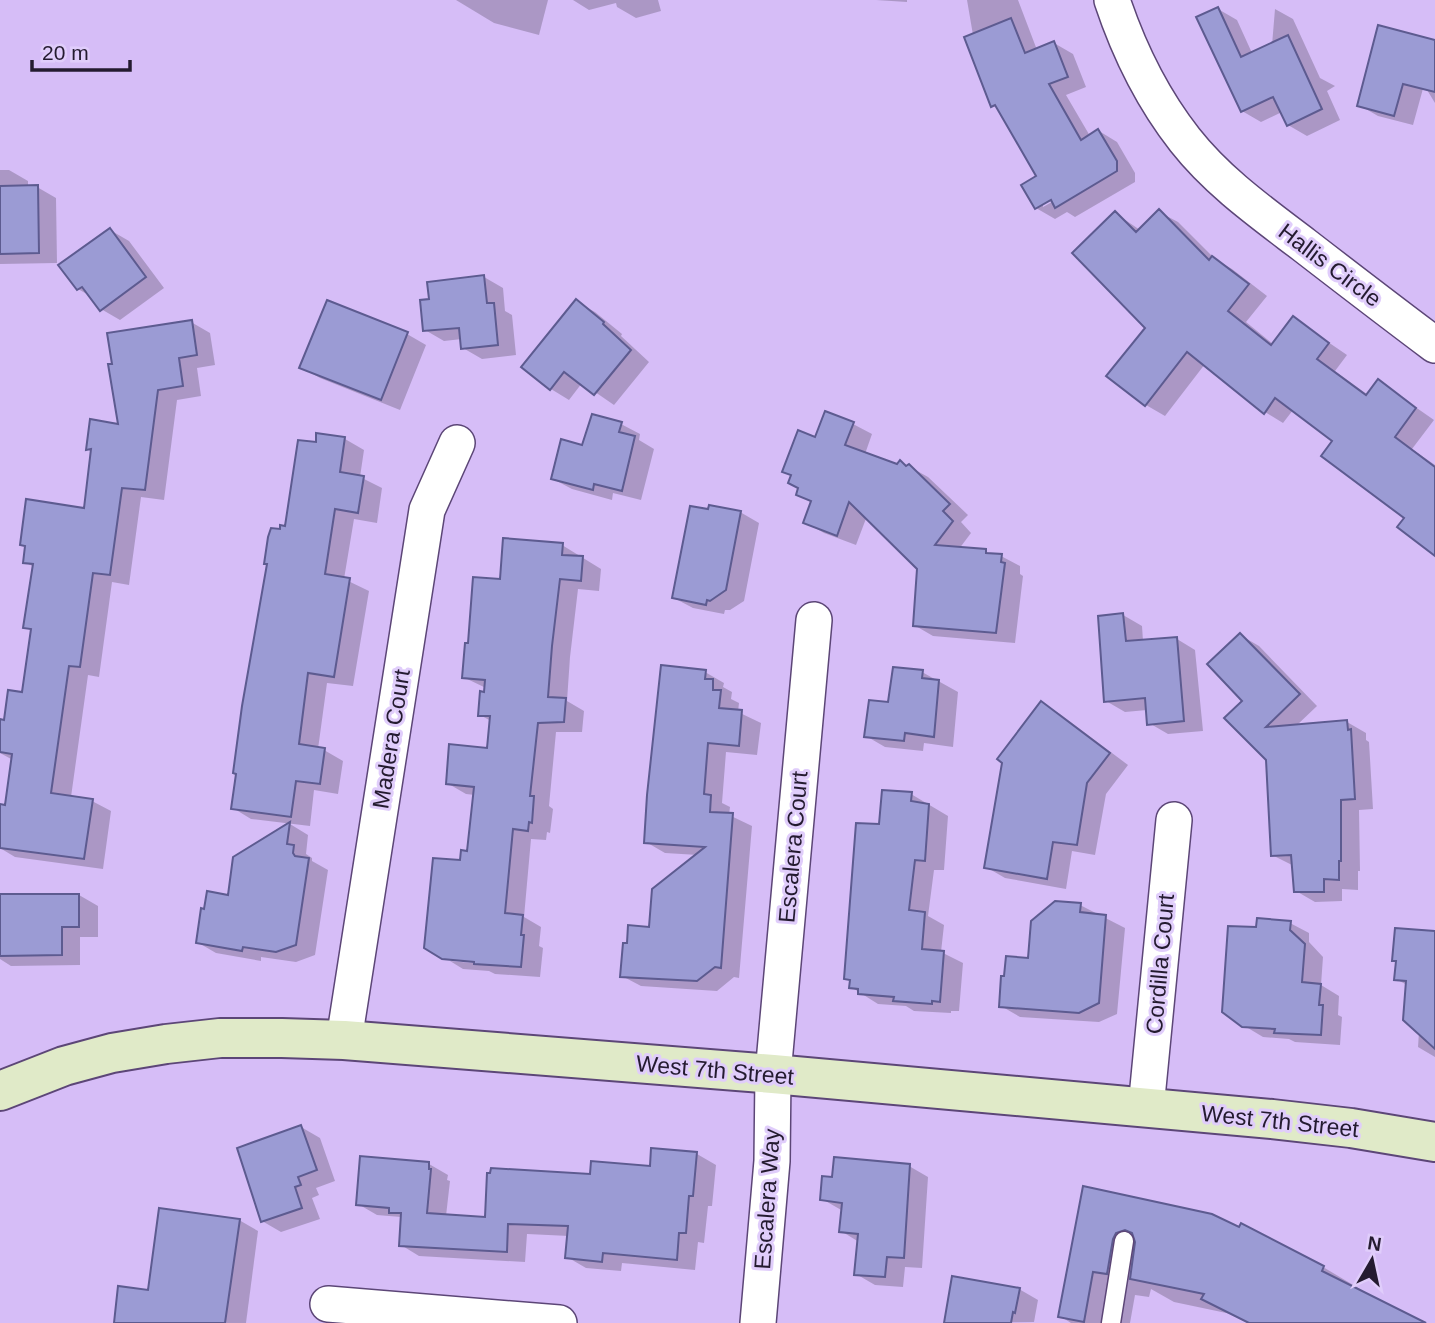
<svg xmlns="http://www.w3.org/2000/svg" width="1435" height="1323" font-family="Arial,sans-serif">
<rect width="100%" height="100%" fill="#d6bdf7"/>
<g fill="#0003" fill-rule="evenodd">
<path d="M456 0H548L539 35 494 23Z"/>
<path d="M573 0H658L661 11 636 18 617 7 616 3 589 10Z"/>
<path d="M876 0H907V2Z"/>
<path d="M967 0H1018L1037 50 1054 43 1073 54 1086 87 1066 95 1090 136 1099 131 1117 142 1135 173V182L1075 217 1067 212 1055 219 1036 208 1039 176 999 109 992 105 973 35ZM1058 195 1059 198 1043 207V203Z"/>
<path d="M1218 9 1237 20 1252 53 1271 57 1275 9 1293 19 1320 78 1335 86 1327 91 1340 120 1307 136 1288 125 1282 112 1261 122 1242 111Z"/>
<path d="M1435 42V103L1424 85 1413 125 1378 116 1359 105Z"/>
<path d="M0 170H9L28 181V187H37L56 198 57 263 0 264Z"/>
<path d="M1159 212 1178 222 1215 259 1232 269 1267 296 1246 322 1274 345 1293 318 1347 355 1335 371 1368 395 1378 381 1434 420 1412 449 1435 465V554L1407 517 1334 440 1293 410 1283 423 1265 412 1205 364 1165 416 1146 405 1109 376 1147 327 1115 213 1140 230Z"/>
<path d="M110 230 129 241 164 288 120 320 101 309 92 297 78 289Z"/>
<path d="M484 277 503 288 505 311 512 315 516 355 482 359 463 348 462 339 444 341 425 330 431 300Z"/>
<path d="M577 302 595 312 622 334 621 336 649 362 614 405 582 383 569 400 551 389Z"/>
<path d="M191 322 210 333 215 365 197 368 201 396 177 400 164 500 141 497 129 585 112 582 99 677 88 675 71 797 92 801 111 811 103 869 15 857 0 848V815L7 807 13 760 0 753V721L6 722 23 694 32 631 25 627 34 567 25 562 86 510 93 451 88 449 120 426Z"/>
<path d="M407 334 426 345 400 410 320 378 301 367Z"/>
<path d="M826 413 853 424 872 434 865 454 897 466 901 462 928 477 968 515 961 522 971 533 959 549 985 551 993 555 1001 556 1020 566V574L1023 576 1015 643 933 636 914 625 919 568 867 516 856 545 824 533 805 522 812 503 798 494Z"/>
<path d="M621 424 640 434 639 440 654 449 641 500 613 493 612 500 572 489 553 479 583 447Z"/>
<path d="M318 435 345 439 364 450 360 477 382 488 377 523 354 519 344 579 369 591 353 686 327 683 318 749 324 750 343 761 338 794 314 790 310 826 251 819 233 808 281 531 286 528 317 444Z"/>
<path d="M740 512 759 523 744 601 730 610H725L724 614 693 608 674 598Z"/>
<path d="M562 545 601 569 599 591 578 589 570 657 567 701 584 711 582 732H556L549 806 553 809 550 833 547 832 546 840 531 839 524 917 541 927 539 946 543 948 540 977 495 974 489 971 463 969 450 961 483 964 462 862 469 853 475 795 466 794 447 783 489 750 491 721 480 715 486 688 463 677 469 645 502 580Z"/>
<path d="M1123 615 1142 626 1143 641 1177 639 1195 650 1203 731 1168 734 1149 723 1147 710 1125 712 1106 701Z"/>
<path d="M1240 635 1259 646 1317 706 1296 726 1347 722 1366 733V740L1369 742 1373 809 1359 810 1360 871H1358V890L1342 889V901L1315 902 1296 891 1294 866 1272 855 1268 760 1245 701Z"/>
<path d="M705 672 724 683 723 687 732 692 731 699 739 703 738 712 761 723 757 755 726 752 722 803 730 807 729 815 752 826 739 978 734 977 717 991 641 986 622 976 698 855 665 853 646 842Z"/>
<path d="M922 672 958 692 953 747 924 743 923 751 885 747 866 736Z"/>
<path d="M1041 703 1060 714 1128 765 1106 794 1095 855 1072 851 1066 889 1005 878 986 867Z"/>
<path d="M911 794 948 816 944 870H934L928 916 944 925 941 952 963 963 959 1011H951V1013L914 1011 906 1006 878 1004 851 987 852 982 846 978 881 826Z"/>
<path d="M290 824 308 835 306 854 312 858V861L328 870 315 955 296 962 261 957V961L216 953 197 942 230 897 235 858Z"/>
<path d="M79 895 98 906V937H80V965L11 966 0 959V896Z"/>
<path d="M1080 905 1125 928 1117 1014 1099 1022 1020 1017 1001 1006 1030 960Z"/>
<path d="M1290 923 1309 933V942L1323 957 1321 985 1339 996 1338 1015 1342 1017 1340 1045 1295 1042 1289 1039 1263 1037 1243 1025 1258 929Z"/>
<path d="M1418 929 1435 931V1057L1418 1047 1419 1032 1407 985 1396 979 1398 962 1394 960Z"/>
<path d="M301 1127 320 1138 335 1181 316 1188 319 1195 312 1198 320 1219 281 1232 262 1221Z"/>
<path d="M653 1150 697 1154 716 1165 712 1206H708L704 1243 698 1242 695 1270 622 1263 621 1271 586 1268 567 1257 569 1236 527 1234 525 1262 419 1256 401 1245V1217L377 1215 358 1204 429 1164 448 1175 447 1180 450 1181 446 1216 486 1219 591 1176 651 1168Z"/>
<path d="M909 1166 928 1177 922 1268 905 1267 903 1287 875 1285 856 1274 859 1242 841 1231 843 1211 822 1199Z"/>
<path d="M1084 1188 1323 1267 1365 1292 1364 1294 1419 1323H1247L1231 1314 1174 1302 1151 1289 1149 1297 1135 1295 1130 1323H1071L1060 1316ZM1134 1228 1121 1233V1229Z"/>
<path d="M239 1220 258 1231 246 1323H119L150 1292Z"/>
<path d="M1019 1289 1038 1300 1034 1322 946 1323Z"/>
</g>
<g fill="#9b9bd4" stroke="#5d5b90" stroke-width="2">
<path d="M1218 7 1241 57 1288 35 1322 109 1287 126 1273 97 1241 112 1196 17Z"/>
<path d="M1011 18 1025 53 1054 41 1068 77 1049 84 1081 140 1098 129 1117 161V171L1055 208 1051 200 1035 209 1021 185 1036 176 995 105 991 107 964 37Z"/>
<path d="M1378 25 1435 40V92L1403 84 1394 116 1357 106Z"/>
<path d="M38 185 39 253 0 254V186Z"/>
<path d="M1159 209 1209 260 1212 256 1249 284 1228 311 1271 345 1293 316 1329 343 1317 359 1366 395 1378 379 1416 408 1395 437 1435 467V556L1397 527 1404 518 1321 456 1332 441 1275 398 1264 414 1187 352 1145 406 1106 376 1145 328 1072 253 1115 211 1136 232Z"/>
<path d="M110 228 146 277 100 311 82 287 77 290 58 265Z"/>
<path d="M484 275 487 303H494L498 345 461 349 459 328 423 331 420 300 429 299 427 282Z"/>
<path d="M576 299 604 322 603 324 631 350 594 395 564 372 550 390 521 367Z"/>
<path d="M327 300 408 332 381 400 299 368Z"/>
<path d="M192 320 197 355 179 358 183 386 158 390 145 490 122 488 110 575 93 573 80 667 69 666 51 793 93 799 84 859 0 848V804L5 805 12 754 0 752V719L4 720 8 690 22 692 31 629 23 628 33 564 23 563 25 546 20 545 26 499 84 508 91 449 86 450 90 419 118 424 108 364H112L107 333Z"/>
<path d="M825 411 854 422 845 445 897 464 900 460 906 466 909 464 950 504 943 511 953 521 935 545 986 549V553L1002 554 1001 562 1005 563 996 633 913 626 917 569 849 502 837 536 803 523 811 501 796 495 798 488 788 483 791 475 782 472 798 430 815 437Z"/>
<path d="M592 414 622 422 619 432 635 436 622 491 594 484 593 490 551 479 561 439 582 445Z"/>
<path d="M316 433 345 437 340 472 364 476 358 513 335 509 325 574 350 578 334 677 308 673 299 744 325 748 320 784 296 781 291 817 231 809 236 774 233 773 242 706 267 564H264L268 537 271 528 280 529V525L285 526 298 440 316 442Z"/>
<path d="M709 505 741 511 726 590 710 601 707 600 706 605 672 598 690 506 708 509Z"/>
<path d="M503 538 563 543 562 555 583 556 581 581 560 579 552 646 548 697 566 698 564 722 538 723 530 796H534L532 823 529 822 528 831 513 829 505 913 523 915 521 935H524L521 967 474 964V962L442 959 424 948 433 858 460 860 461 850 467 851 474 787 446 784 449 744 487 748 490 716H478L480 691 484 692 485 680 462 678 465 643H468L473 577 500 579Z"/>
<path d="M1123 613 1126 641 1177 637 1184 721 1147 725 1145 698 1104 702 1098 616Z"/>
<path d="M1240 633 1300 694 1266 727 1347 720 1348 730 1351 729 1355 799 1341 800V861H1339V880L1324 879V892H1294L1291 855 1271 856 1266 760 1224 718 1242 701 1207 664Z"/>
<path d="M661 665 706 670 705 679H713V690H721L719 708 742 710 739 746 708 743 704 794 711 795 710 812 733 813 721 968 715 967 697 981 620 977 623 943H627L628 925 649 927 652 889 705 847 644 843 647 795Z"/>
<path d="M893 667 923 670 922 678 939 680 934 737 905 733 904 741 864 737 869 700 888 702Z"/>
<path d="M1041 701 1110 753 1087 783 1077 845 1053 842 1047 879 984 868 1002 763 997 759Z"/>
<path d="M882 790 912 792 911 801 929 804 925 861 915 860 909 910 925 912 922 949 944 951 940 1002 932 1001V1004L893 1001 894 997 858 994V989L849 988 850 980 844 979 856 823 879 824Z"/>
<path d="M290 822 287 844 294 845 293 853 295 856 309 858 296 945 276 952 243 947 242 951 196 943 201 908 204 909 207 891 228 895 233 857Z"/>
<path d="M0 894H79V927H62V955L0 956Z"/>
<path d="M1055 901 1081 903 1080 912 1106 915 1099 1003 1079 1013 999 1007 1001 976H1004L1006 956 1028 958 1031 921Z"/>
<path d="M1257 918 1291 921 1290 930 1305 944 1302 982 1321 984 1319 1005H1323L1321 1035 1274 1033 1275 1029 1242 1027 1222 1012 1228 926 1256 927Z"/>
<path d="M1395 928 1435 931V1049L1403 1020 1406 981 1394 980 1396 961H1392Z"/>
<path d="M301 1125 317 1170 298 1177 301 1185 295 1187 302 1208 261 1222 237 1148Z"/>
<path d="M651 1148 697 1152 693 1196H689L686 1233H679L677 1260 603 1253 602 1262 565 1258 568 1226 508 1224 507 1252 399 1246 401 1213H389V1208L356 1205 360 1156 429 1162V1169H431L427 1213 485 1217 487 1173H490L491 1168 590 1174 591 1161 650 1166Z"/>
<path d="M834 1157 910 1164 904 1258 887 1257 885 1277 854 1275 858 1234 839 1232 842 1203 820 1200 822 1176 832 1177Z"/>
<path d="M1083 1186 1212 1214 1239 1227 1241 1223 1324 1266 1322 1271 1426 1323H1249L1201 1299 1204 1294 1130 1279 1135 1242 1132 1233 1125 1230 1116 1233 1113 1239 1107 1274 1093 1272 1084 1322 1058 1317Z"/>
<path d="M159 1208 240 1219 225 1323H114L118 1286 148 1290Z"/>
<path d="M952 1276 1020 1288 1015 1313 1013 1312 1011 1323H944Z"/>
</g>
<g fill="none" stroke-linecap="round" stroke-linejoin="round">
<g stroke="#5c4677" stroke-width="21">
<path id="lane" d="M1111 1323 1124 1241"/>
</g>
<g stroke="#5c4677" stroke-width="38">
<g id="street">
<path d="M1112 0C1129 51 1152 98 1185 140 1218 182 1262 213 1304 245 1348 279 1391 312 1435 345"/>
<path d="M344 1040 427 510 457 443"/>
<path d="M1146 1108 1174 820"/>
<path d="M328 1304 559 1323"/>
<path d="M758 1323 772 1161 773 1074 814 620"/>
</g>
</g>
<g stroke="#5c4677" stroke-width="42">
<path id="secondary" d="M0 1091 64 1066 112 1053 166 1044 220 1038H282L344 1040 773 1074 1272 1119 1351 1128 1435 1142"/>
</g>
<use href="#lane" stroke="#fff" stroke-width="18"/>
<use href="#street" stroke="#fff" stroke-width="35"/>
<use href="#secondary" stroke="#e0eac8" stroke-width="38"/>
</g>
<g text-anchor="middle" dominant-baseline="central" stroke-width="6" stroke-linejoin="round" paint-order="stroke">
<g font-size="23" fill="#241b30" stroke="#e0cdfb">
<text transform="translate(1330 265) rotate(37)">Hallis Circle</text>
<text transform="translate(391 739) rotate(-81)">Madera Court</text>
<text transform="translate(793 847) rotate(-85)">Escalera Court</text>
<text transform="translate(1160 964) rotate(-85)">Cordilla Court</text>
<text transform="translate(715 1070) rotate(5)">West 7th Street</text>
<text transform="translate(1280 1121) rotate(6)">West 7th Street</text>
<text transform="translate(767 1199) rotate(-86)">Escalera Way</text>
</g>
</g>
<g transform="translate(1372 1260) rotate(9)" stroke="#e0cdfb" stroke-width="5" paint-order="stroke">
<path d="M0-5L12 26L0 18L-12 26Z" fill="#241b30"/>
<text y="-10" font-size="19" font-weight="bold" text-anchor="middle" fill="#241b30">N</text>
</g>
<path d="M32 60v10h98v-10" fill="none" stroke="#241b30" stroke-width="3.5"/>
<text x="42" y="60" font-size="21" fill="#241b30" stroke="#e0cdfb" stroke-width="5" paint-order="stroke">20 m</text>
</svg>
